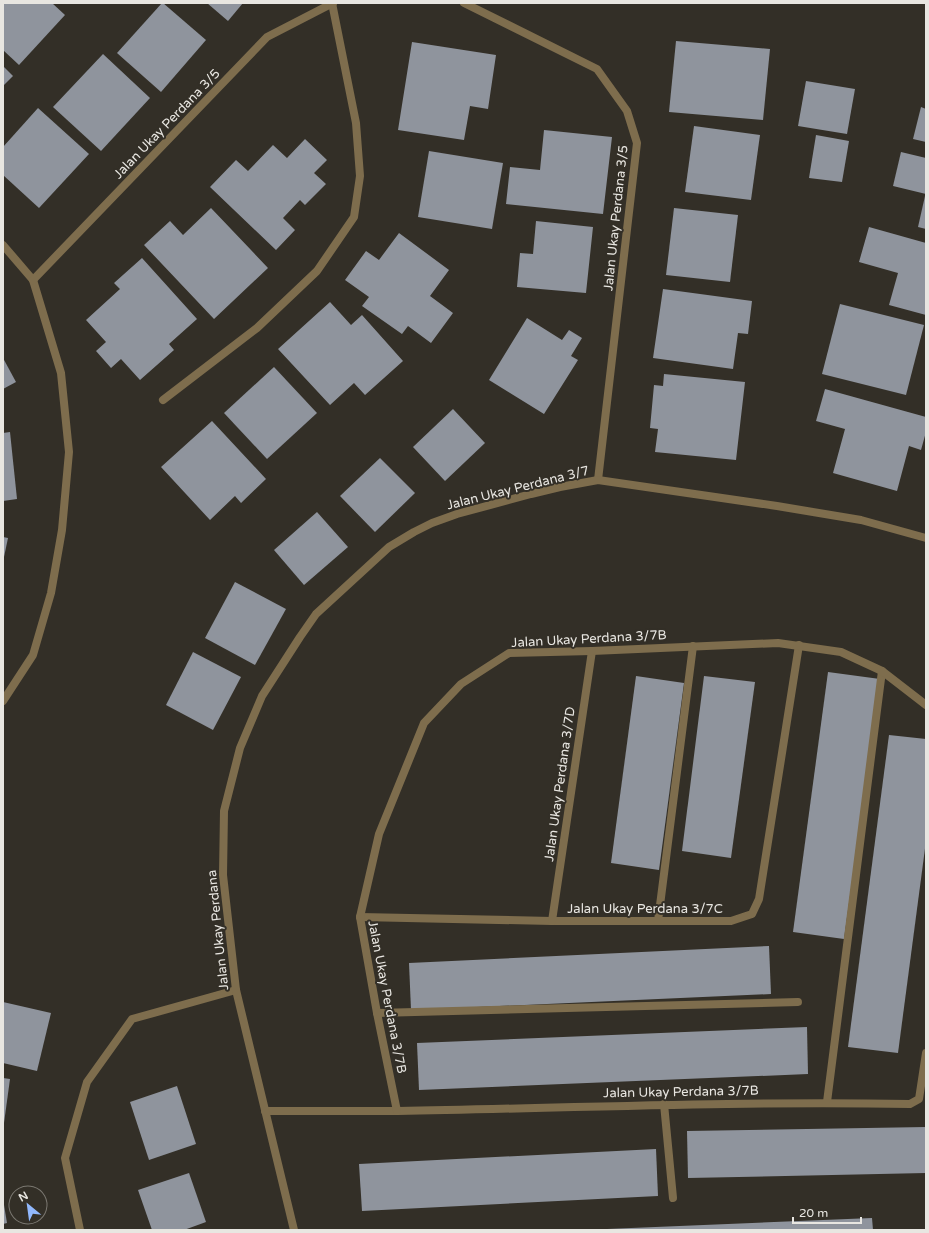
<svg xmlns="http://www.w3.org/2000/svg" width="929" height="1233" font-family="'Varela Round',sans-serif">
<rect width="100%" height="100%" fill="#332f27"/>
<g fill="#8f949d">
<path d="M3 3H52L65 15 19 65 3 50Z"/>
<path d="M162 3H163L206 40 161 92 117 53Z"/>
<path d="M207 3H243L228 21Z"/>
<path d="M676 41 770 49 763 120 669 112Z"/>
<path d="M412 42 496 55 488 109 470 106 464 140 398 130Z"/>
<path d="M103 54 150 98 101 151 53 107Z"/>
<path d="M3 66 13 76 3 86Z"/>
<path d="M806 81 855 89 847 134 798 126Z"/>
<path d="M921 107 926 109V142L913 139Z"/>
<path d="M38 108 89 154 39 208 3 175V147Z"/>
<path d="M694 126 760 135 751 200 685 192Z"/>
<path d="M544 130 612 137 603 214 506 204 510 167 540 170Z"/>
<path d="M816 135 849 141 842 182 809 178Z"/>
<path d="M305 139 327 160 314 173 326 184 305 205 300 200 283 218 295 230 276 250 210 187 236 160 248 171 273 145 287 158Z"/>
<path d="M429 151 503 163 492 229 418 217Z"/>
<path d="M901 152 926 158V194L893 186Z"/>
<path d="M925 196H926V229L918 227Z"/>
<path d="M211 208 268 268 214 319 144 245 170 221 183 235Z"/>
<path d="M674 208 738 215 730 282 666 275Z"/>
<path d="M536 221 593 227 586 293 517 287 520 253 533 254Z"/>
<path d="M869 227 926 243V315L889 305 898 273 859 262Z"/>
<path d="M399 233 449 270 430 296 453 313 431 343 408 326 402 334 362 306 369 297 345 280 366 251 379 260Z"/>
<path d="M142 258 197 319 169 344 174 350 140 380 121 359 111 368 96 351 106 342 86 320 120 289 114 283Z"/>
<path d="M663 289 752 301 748 334 738 333 733 369 653 358Z"/>
<path d="M330 302 351 325 362 315 403 361 365 395 354 383 330 405 278 349Z"/>
<path d="M840 304 924 325 906 395 822 374Z"/>
<path d="M527 318 562 340 569 330 582 338 571 356 578 360 544 414 489 380Z"/>
<path d="M3 358 16 382 3 389Z"/>
<path d="M274 367 317 413 267 459 224 413Z"/>
<path d="M664 374 745 382 736 460 655 452 658 429 650 428 654 385 663 386Z"/>
<path d="M825 389 926 417V432L921 450 909 446 897 491 833 473 845 429 816 421Z"/>
<path d="M453 409 485 443 445 481 413 447Z"/>
<path d="M212 421 266 479 241 503 235 496 210 520 161 467Z"/>
<path d="M10 432 17 499 3 501V433Z"/>
<path d="M380 458 415 493 375 532 340 496Z"/>
<path d="M317 512 348 547 304 585 274 550Z"/>
<path d="M3 537 8 538 4 557H3Z"/>
<path d="M235 582 286 609 255 665 205 638Z"/>
<path d="M193 652 241 677 213 730 166 705Z"/>
<path d="M828 672 880 679 844 939 793 932Z"/>
<path d="M636 676 684 683 659 870 611 863Z"/>
<path d="M704 676 755 682 731 858 682 851Z"/>
<path d="M889 735 926 739V841L898 1053 848 1047Z"/>
<path d="M769 946 771 994 411 1010 409 963Z"/>
<path d="M3 1002 51 1013 37 1071 3 1063Z"/>
<path d="M807 1027 808 1074 419 1090 417 1043Z"/>
<path d="M3 1078 10 1079 4 1123H3Z"/>
<path d="M177 1086 196 1144 149 1160 130 1102Z"/>
<path d="M926 1127V1173L688 1178 687 1131Z"/>
<path d="M656 1149 658 1196 362 1211 359 1164Z"/>
<path d="M189 1173 206 1222 184 1230H152L138 1190Z"/>
<path d="M3 1205H4L7 1223 3 1224Z"/>
<path d="M872 1218 873 1230H607V1229Z"/>
</g>
<g fill="none" stroke-linecap="round" stroke-linejoin="round">
<g stroke="#7e6d4d" stroke-width="8">
<path d="M658 921 693 646"/>
<path d="M377 1013 798 1002"/>
<path d="M827 1102 882 671"/>
<path d="M664 1104 673 1198"/>
</g>
<g stroke="#7e6d4d" stroke-width="8">
<path d="M464 3 597 69 627 111 637 143 598 480"/>
<path d="M3 245 33 280 61 373 69 452 62 530 51 593 33 655 3 701"/>
<path d="M33 280 267 37 333 3"/>
<path d="M163 400 257 328 317 271 354 217 360 176 356 123 332 3"/>
<path d="M360 917 552 921H731L752 914 759 899 799 645"/>
<path d="M552 921 592 651"/>
<path d="M265 1111C309 1111 354 1111 398 1111 569 1108 739 1101 910 1104L919 1099 926 1053"/>
<path d="M397 1111 377 1013 360 917 379 834 424 723 461 684 509 653 592 651 778 643 841 652 882 671 926 705"/>
<path d="M80 1230 65 1158 87 1082 132 1019 236 990"/>
<path d="M294 1230 236 990 223 875 224 811 240 748 262 696 300 637 316 614 389 547 414 532 432 523 457 514 531 494 560 487 598 480 777 506 861 520 926 538"/>
</g>
</g>
<g text-anchor="middle" dominant-baseline="central" stroke-width="4" stroke-linejoin="round" paint-order="stroke">
<g font-size="13" fill="#e8e6e1" stroke="#332f27">
<text transform="translate(167 124) rotate(-46)">Jalan Ukay Perdana 3/5</text>
<text transform="translate(616 218) rotate(-84)">Jalan Ukay Perdana 3/5</text>
<text transform="translate(518 488) rotate(-14)">Jalan Ukay Perdana 3/7</text>
<text transform="translate(589 639) rotate(-3)">Jalan Ukay Perdana 3/7B</text>
<text transform="translate(560 784) rotate(-82)">Jalan Ukay Perdana 3/7D</text>
<text x="645" y="909">Jalan Ukay Perdana 3/7C</text>
<text transform="translate(218 930) rotate(-96)">Jalan Ukay Perdana</text>
<text transform="translate(387 997) rotate(79)">Jalan Ukay Perdana 3/7B</text>
<text transform="translate(681 1092) rotate(-1)">Jalan Ukay Perdana 3/7B</text>
</g>
</g>
<rect width="929" height="1233" fill="none" stroke="#e8e6e1" stroke-width="8"/>
<g transform="translate(28 1205) rotate(331)"><circle r="19" fill="#332f27" stroke="#7b7871"/>
<path d="M0-3L7 15L0 10L-7 15Z" fill="#91b8fd"/>
<text y="-6" font-size="11" font-weight="bold" text-anchor="middle" fill="#e8e6e1">N</text>
</g>
<path d="M793 1217v6h68v-6" fill="none" stroke="#e8e6e1" stroke-width="2"/>
<text x="799" y="1217" font-size="12" fill="#e8e6e1" stroke="#332f27" stroke-width="3" paint-order="stroke">20 m</text>
</svg>
